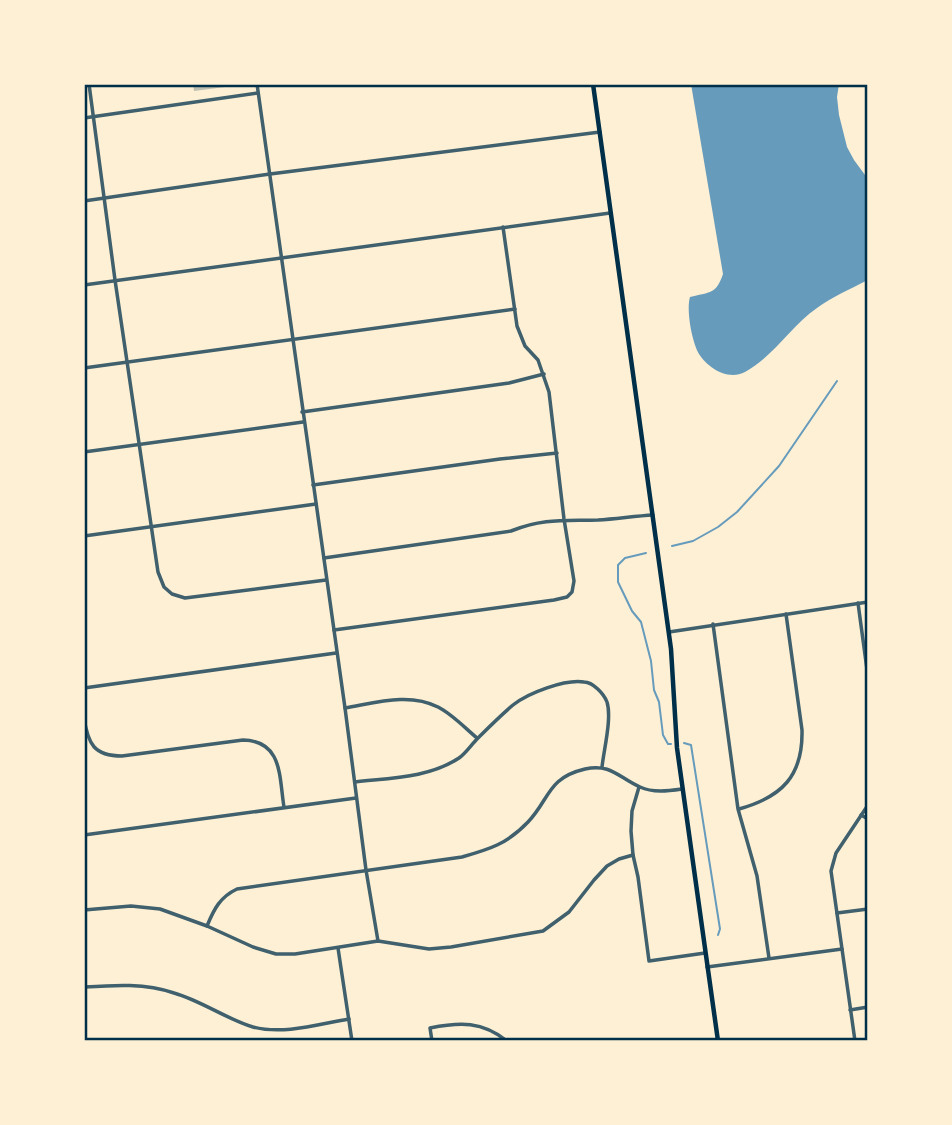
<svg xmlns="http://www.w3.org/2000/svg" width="952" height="1125" font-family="Helvetica,sans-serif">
<rect width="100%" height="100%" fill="#fdf0d5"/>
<path fill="#669bbc" d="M691 84H839L837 97 839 115 847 147 854 160 868 179V280C850 289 832 297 817 308 791 326 772 358 745 372 728 381 708 368 699 354 692 342 686 310 690 297 709 292 716 295 723 274Z"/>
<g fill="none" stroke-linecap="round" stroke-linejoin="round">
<g stroke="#669bbc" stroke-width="2">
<path d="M672 546 693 541 718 527 737 512 779 466 837 381"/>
<path d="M646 553 625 558 618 565V582L632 611 641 622 651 661 654 690 659 702 663 735 668 744H671"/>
<path d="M684 743 691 745 720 929 718 935"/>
</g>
</g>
<path fill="#bec0b2" d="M193 84H233V86L194 91Z"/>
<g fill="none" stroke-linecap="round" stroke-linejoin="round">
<g stroke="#3f606c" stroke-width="3.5">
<path d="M89 84 115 280 158 572 164 587 172 594 185 598 326 580"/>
<path d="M257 84 345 708 366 870 378 941"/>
<path d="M84 118 258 93"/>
<path d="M84 201 270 174 600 132"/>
<path d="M84 285 610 213"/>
<path d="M84 368 515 309"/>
<path d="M302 412 509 383 544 374"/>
<path d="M84 452 303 422"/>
<path d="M313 485 500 459 557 453"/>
<path d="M84 536 316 504"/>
<path d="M324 558 511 531C544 518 564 521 598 520 616 519 635 516 653 515"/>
<path d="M858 603 868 677"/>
<path d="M713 624 738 809 757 876 769 958"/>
<path d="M334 630 554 600 567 597 572 592 574 581 564 519 549 392 538 360 525 346 517 326 503 227"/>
<path d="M669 632 868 602"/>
<path d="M84 688 336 653"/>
<path d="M345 708C375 703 409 692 438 707 452 714 465 728 477 738"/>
<path d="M84 718C88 744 94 756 122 756L243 740C283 741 279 777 284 807"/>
<path d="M355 782C389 778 429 778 459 758 466 753 471 745 478 738 489 727 501 715 513 705 528 693 565 679 584 682 593 682 604 694 607 702 612 718 604 749 602 767"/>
<path d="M639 787 632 811 631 831 633 855 638 877 649 961 705 953"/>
<path d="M739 809C782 797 803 776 802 730L786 614"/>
<path d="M861 815 868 819"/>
<path d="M84 835 356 798"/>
<path d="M84 910 131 906 160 909 207 926 253 947 276 954H295L378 941 429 949 451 947 543 931 569 912 594 880 607 866 619 859 633 855"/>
<path d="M837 913 868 909"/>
<path d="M207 926C214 909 220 897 237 889L462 857C490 849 507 844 528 822 550 799 547 778 585 769 611 763 619 778 640 787 653 793 668 791 682 789"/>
<path d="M338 948 352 1041"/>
<path d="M707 967 842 949"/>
<path d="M84 987C115 985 145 983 174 993 202 1001 226 1019 253 1027 284 1035 319 1024 349 1019"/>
<path d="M850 1010 868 1007"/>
<path d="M432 1041 430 1028C460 1022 482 1021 507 1041"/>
<path d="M855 1041 831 871 836 853 868 805"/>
</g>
<path stroke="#003049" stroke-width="4.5" d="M593 84 671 649 677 748 718 1041"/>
</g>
<rect width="952" height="1125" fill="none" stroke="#fdf0d5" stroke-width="172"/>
<rect x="86" y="86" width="780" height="953" fill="none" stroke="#003049" stroke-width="2.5"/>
</svg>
